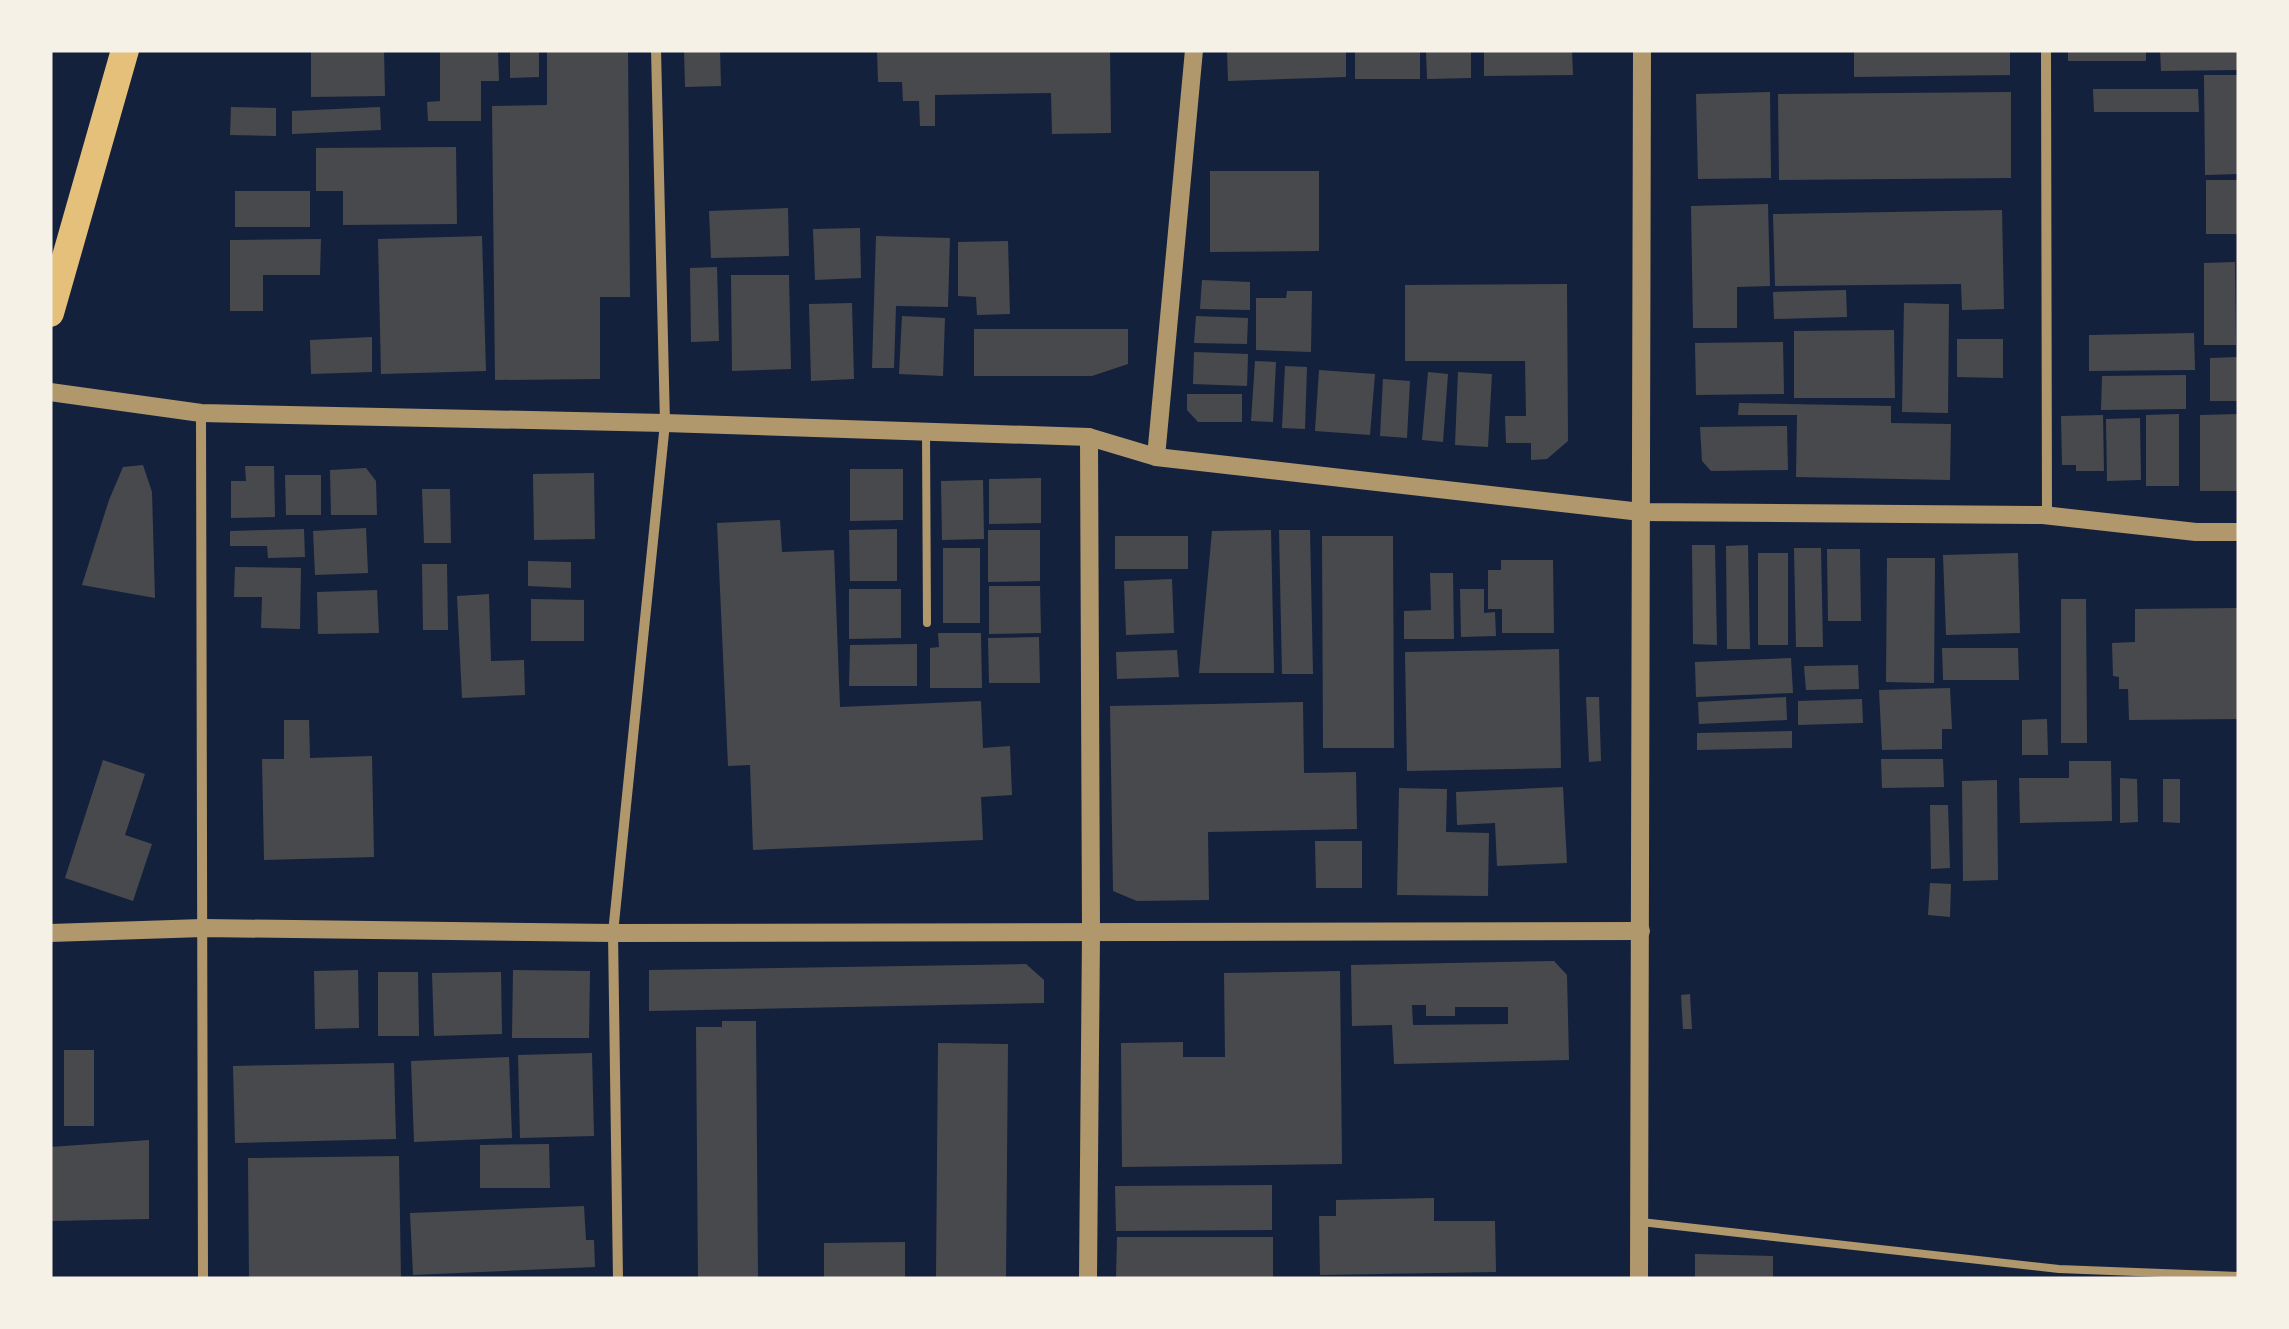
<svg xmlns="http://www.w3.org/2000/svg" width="2289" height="1329" font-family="'Titillium Web',sans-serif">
<rect width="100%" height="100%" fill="#14213d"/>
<g fill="#48494c" fill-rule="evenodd">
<path d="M311 50H384L385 96 311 97Z"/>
<path d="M440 50H498L499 81H481V121H428L427 102 440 101Z"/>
<path d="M510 50H539V77L510 78Z"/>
<path d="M547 50H628L630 297H600V379L495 380 492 106 547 105Z"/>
<path d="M684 50H720L721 86 685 87Z"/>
<path d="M877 50H1110L1111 133 1052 134 1051 93 935 95V126H920L919 101H903L902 82H878Z"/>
<path d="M1227 50H1346V77L1228 81Z"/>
<rect x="1355" y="50" width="65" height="29"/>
<path d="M1426 50H1471V78L1427 79Z"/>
<path d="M1484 50H1572L1573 75 1484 76Z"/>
<path d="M1854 50H2010V75L1854 77Z"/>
<rect x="2068" y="50" width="78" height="11"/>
<path d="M2160 50H2239V70L2161 71Z"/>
<path d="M2204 75H2239V174L2205 175Z"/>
<path d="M2093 89H2198L2199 112H2094Z"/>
<path d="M1770 92 1771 178 1698 179 1696 94Z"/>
<path d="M2011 92V178L1779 180 1778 94Z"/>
<path d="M231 107 276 108V136L230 135Z"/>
<path d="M380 107 381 130 292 134V111Z"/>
<path d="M456 147 457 224 343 225V191H316V148Z"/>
<path d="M1210 171H1319V251L1210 252Z"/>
<rect x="2206" y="180" width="33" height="54"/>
<rect x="235" y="191" width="75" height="36"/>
<path d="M1768 204 1770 286 1737 287V328H1693L1691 206Z"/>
<path d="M788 208 789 256 711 258 709 211Z"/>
<path d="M2002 210 2004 309 1962 310 1961 284 1775 286 1773 214Z"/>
<path d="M860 228 861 278 815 280 813 229Z"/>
<path d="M482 236 486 371 381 374 378 239Z"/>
<path d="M876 236 950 238 948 307 896 306 894 368H872Z"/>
<path d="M321 239 320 275H263V311H230V240Z"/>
<path d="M1008 241 1010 314 977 315 976 297 958 296V242Z"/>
<path d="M2235 262 2236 345H2204V263Z"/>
<path d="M717 267 719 341 691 342 690 268Z"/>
<path d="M731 275H789L791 369 732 371Z"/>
<path d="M1202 280 1250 282V310L1200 309Z"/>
<path d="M1567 284 1568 441 1547 459 1531 460V443H1506L1505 416H1526L1525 361H1405V285Z"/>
<path d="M1846 290 1847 317 1774 319 1773 292Z"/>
<path d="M1287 291H1312L1311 352 1256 350V298H1286Z"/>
<path d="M852 303 854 379 811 381 809 304Z"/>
<path d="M1904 303 1949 304 1948 413 1902 412Z"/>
<path d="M902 316 945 318 943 376 899 374Z"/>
<path d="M1196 316 1248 318 1247 344 1194 343Z"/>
<path d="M974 329H1128V364L1092 376H974Z"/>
<path d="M1894 330 1895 398H1794V331Z"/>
<path d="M2194 333 2195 370 2089 371V335Z"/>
<path d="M372 337V372L311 374 310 340Z"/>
<path d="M1957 339H2003V378L1957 377Z"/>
<path d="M1783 342 1784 394 1696 395 1695 343Z"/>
<path d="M1194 352 1248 354 1247 386 1193 384Z"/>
<path d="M2239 357V401H2210V358Z"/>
<path d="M1255 361 1276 362 1273 422 1251 421Z"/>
<path d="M1285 366 1307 367 1305 429 1282 428Z"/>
<path d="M1319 370 1375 374 1370 435 1315 431Z"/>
<path d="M1428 372 1448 374 1443 442 1422 440Z"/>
<path d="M1458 372 1492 374 1488 447 1455 445Z"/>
<path d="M2186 375V409L2101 410 2102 376Z"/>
<path d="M1383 379 1410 381 1407 438 1380 436Z"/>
<path d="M1187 394H1242V422H1198L1187 410Z"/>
<path d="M1739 403 1891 406V423L1951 424 1950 480 1796 477 1797 415H1738Z"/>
<path d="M2179 414V486H2146V415Z"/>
<path d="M2239 414V491H2200V415Z"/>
<path d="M2103 415 2104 471H2076V465H2062L2061 416Z"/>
<path d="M2140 418 2141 480 2107 481 2106 419Z"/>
<path d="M1787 426 1788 470 1711 471 1702 461 1700 427Z"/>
<path d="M143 465 152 492 155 598 82 585 109 500 123 467Z"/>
<path d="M245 466H274L275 517 231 518V481H246Z"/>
<path d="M366 468 376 481 377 515H331L330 470Z"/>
<path d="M850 469H903V520L850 521Z"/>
<path d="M594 473 595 539 534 540 533 474Z"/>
<path d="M285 475H321V515H286Z"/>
<path d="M1041 478V523L989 524V479Z"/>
<path d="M983 480 984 539 942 540 941 481Z"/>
<path d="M422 489H450L451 543H424Z"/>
<path d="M780 520 782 552 834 550 840 707 981 701 983 748 1010 746 1012 795 981 797 983 840 753 850 750 765 728 766 717 523Z"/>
<path d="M366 528 368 573 315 575 313 531Z"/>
<path d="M304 529 305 557 268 558 267 546H230V531Z"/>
<path d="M897 529V581H850L849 530Z"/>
<path d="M988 530H1040V581L988 582Z"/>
<path d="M1271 530 1274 673H1199L1212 531Z"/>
<path d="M1279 530H1310L1313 674H1282Z"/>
<rect x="1115" y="536" width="73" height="33"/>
<path d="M1322 536H1393L1394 748H1323Z"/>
<path d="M1692 545H1715L1717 645 1693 644Z"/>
<path d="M1748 545 1750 649H1727L1726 546Z"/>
<rect x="943" y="548" width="37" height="75"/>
<path d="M1794 548H1821L1823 647H1796Z"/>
<path d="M1827 549H1860L1861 621H1828Z"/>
<rect x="1758" y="553" width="30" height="92"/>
<path d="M2018 553 2020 633 1946 635 1943 555Z"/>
<path d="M1887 558H1935L1934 683 1886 682Z"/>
<path d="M1501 560H1553L1554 633H1502V609H1488V570H1501Z"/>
<path d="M528 561 571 562V588L528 586Z"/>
<path d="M422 564H447L448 630H423Z"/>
<path d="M235 567 301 568 300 629 261 628 262 597H234Z"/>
<path d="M1430 573H1453L1454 639H1404V611L1431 610Z"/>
<path d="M1172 579 1174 633 1126 635 1124 581Z"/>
<path d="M989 586H1040L1041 633 989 634Z"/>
<path d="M849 589H901V638L849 639Z"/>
<path d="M1460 589H1484V613L1495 612 1496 636 1461 637Z"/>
<path d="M377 590 379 633 318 634 317 592Z"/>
<path d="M489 594 491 661 524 660 525 695 462 698 457 596Z"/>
<path d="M531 599 584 600V641H531Z"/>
<path d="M2061 599H2086L2087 743H2061Z"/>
<path d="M2239 608V719L2129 720 2128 689H2119V677L2113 676 2112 643 2135 642V609Z"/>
<path d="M938 633H981L982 688H930V648L939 647Z"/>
<path d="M1039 637 1040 683H989L988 638Z"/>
<path d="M917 644V686H849L850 645Z"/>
<path d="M1942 648H2018L2019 680H1943Z"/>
<path d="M1559 649 1561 768 1407 771 1405 652Z"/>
<path d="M1177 650 1179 677 1117 679 1116 652Z"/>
<path d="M1791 658 1793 693 1696 697 1695 662Z"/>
<path d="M1858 665 1859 689 1806 690 1804 666Z"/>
<path d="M1950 688 1952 729H1942V749L1882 750 1879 690Z"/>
<path d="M1586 697H1599L1601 761 1589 762Z"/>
<path d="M1786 697 1787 720 1699 724 1698 702Z"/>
<path d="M1862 699 1863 723 1798 725V701Z"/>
<path d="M1303 702 1304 773 1356 772 1357 829 1208 832 1209 900 1137 901 1113 891 1110 706Z"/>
<path d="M2047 719 2048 755H2022V720Z"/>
<path d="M284 720H309L310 758 372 756 374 857 264 860 262 759H284Z"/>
<path d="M1792 731V748L1697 750V733Z"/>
<path d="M1881 759H1943L1944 787 1882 788Z"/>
<path d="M103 760 145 774 125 835 152 844 133 901 65 878Z"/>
<path d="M2069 761H2111L2112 821 2020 823 2019 778H2069Z"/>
<path d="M2120 778 2137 779 2138 822 2120 823Z"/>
<path d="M2163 779H2180V823L2163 822Z"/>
<path d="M1997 780 1998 880 1963 881 1962 781Z"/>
<path d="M1563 787 1567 863 1497 866 1495 823 1457 825 1456 792Z"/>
<path d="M1399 788 1447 789 1446 832 1489 833 1488 896 1397 895Z"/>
<path d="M1930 805H1948L1950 868 1931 869Z"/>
<path d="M1315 841H1362V888H1316Z"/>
<path d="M1930 883 1951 884 1950 917 1928 915Z"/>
<path d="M1554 961 1567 975 1569 1060 1394 1064 1392 1025 1352 1026 1351 965ZM1412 1005H1426V1016H1455V1007H1508V1024L1413 1025Z"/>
<path d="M1026 964 1044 980V1003L649 1011V970Z"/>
<path d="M358 970 359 1028 315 1029 314 971Z"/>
<path d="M513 970 590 971 589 1038H512Z"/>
<path d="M1340 971 1342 1164 1122 1167 1121 1043 1183 1042V1057H1225L1224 973Z"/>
<path d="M378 972H418L419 1036H378Z"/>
<path d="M501 972 502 1034 434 1036 432 973Z"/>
<path d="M1690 994 1692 1029H1683L1681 995Z"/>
<path d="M722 1021H756L758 1279H698L696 1027H722Z"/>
<path d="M938 1043 1008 1044 1006 1279H936Z"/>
<rect x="64" y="1050" width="30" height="76"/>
<path d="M592 1053 594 1136 520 1138 518 1055Z"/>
<path d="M509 1057 512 1138 414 1142 411 1061Z"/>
<path d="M394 1063 396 1139 235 1143 233 1066Z"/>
<path d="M149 1140V1219L50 1221V1147Z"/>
<path d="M549 1144 550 1188H480V1145Z"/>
<path d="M399 1156 401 1279H249L248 1158Z"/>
<path d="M1272 1185V1230L1116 1231 1115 1186Z"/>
<path d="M1434 1198V1221H1495L1496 1272 1320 1275 1319 1216H1336V1200Z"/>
<path d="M584 1206 586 1240H594L595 1267 413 1275 410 1213Z"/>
<path d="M1117 1237H1273V1279H1116Z"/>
<path d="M905 1242V1279H824V1243Z"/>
<path d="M1695 1254 1773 1256V1279H1695Z"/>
</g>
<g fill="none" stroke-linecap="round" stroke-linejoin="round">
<g stroke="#b1986c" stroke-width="8">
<path d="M926 432 927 623"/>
<path d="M1641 1222 2059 1269 2239 1276"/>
</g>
<g stroke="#b1986c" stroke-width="10">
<path d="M2046 50 2047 516"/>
<path d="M201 413 203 1279"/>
<path d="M618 1279 613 933 665 423 656 50"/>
</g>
<g stroke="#b1986c" stroke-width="18">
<path d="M50 392 201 413 665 423 1089 437 1156 457 1641 512 2043 515 2196 532H2239"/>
<path d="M1156 457 1194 50"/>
<path d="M50 933 203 928 613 933 1641 931"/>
<path d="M1088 1279 1091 933 1089 437"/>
<path d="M1639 1279 1642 50"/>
</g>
<path stroke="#e5c07b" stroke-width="28" d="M50 313 125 50"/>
</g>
<rect width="2289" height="1329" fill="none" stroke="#f6f1e7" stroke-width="105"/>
</svg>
